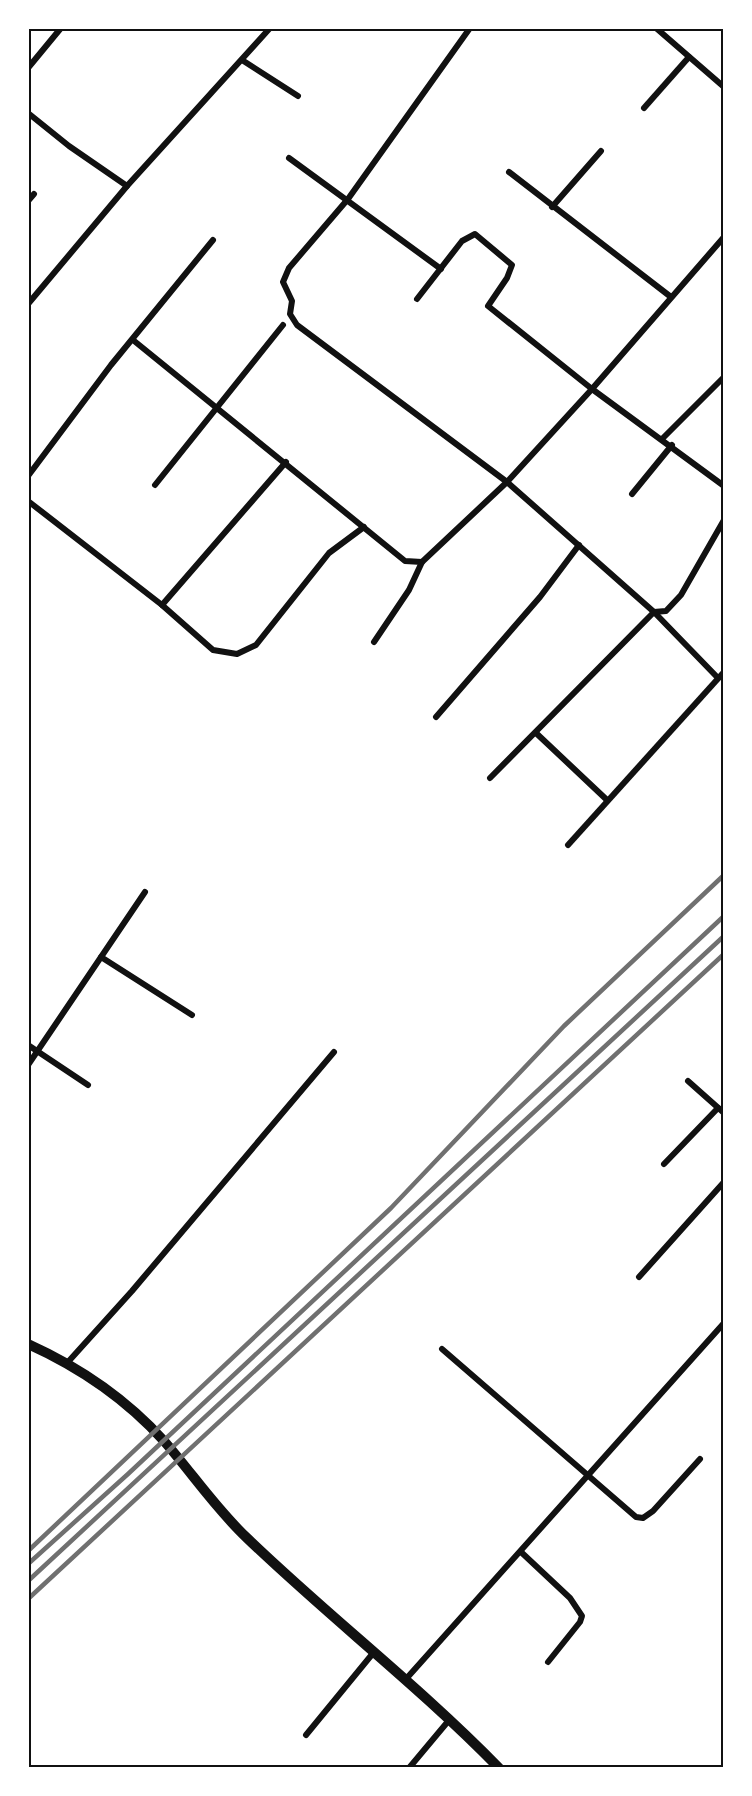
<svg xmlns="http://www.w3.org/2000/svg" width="752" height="1796" font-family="Lato,sans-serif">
<rect width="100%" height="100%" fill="#fff"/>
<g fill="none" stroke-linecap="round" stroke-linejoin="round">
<g stroke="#111" stroke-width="6">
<path d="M470 28 348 199 289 268 283 282 292 301 290 314 297 325 507 482 654 612 718 678"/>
<path d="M656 28 724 87"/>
<path d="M242 60 298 96"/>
<path d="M28 68 61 28"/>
<path d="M644 108 689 57"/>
<path d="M28 113 69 146 127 186"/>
<path d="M289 158 441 269"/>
<path d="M509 172 671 297"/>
<path d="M28 201 34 194"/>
<path d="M552 207 601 151"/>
<path d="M417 299 462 241 475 234 512 265 507 278 488 306 592 389 724 486"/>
<path d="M28 304 127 186 270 28"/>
<path d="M133 340 405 561 422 562 507 482 592 389 724 237"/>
<path d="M662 439 724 377"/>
<path d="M28 476 111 365 213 240"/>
<path d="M155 485 283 325"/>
<path d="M632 494 672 445"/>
<path d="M28 501 162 605 213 650 237 654 256 645 329 553 364 527"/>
<path d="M162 605 286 462"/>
<path d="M374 642 409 590 422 562"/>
<path d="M436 717 540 597 579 545"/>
<path d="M536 733 607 800"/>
<path d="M490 778 654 612 666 611 681 595 724 520"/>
<path d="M568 845 724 672"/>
<path d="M101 957 192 1015"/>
<path d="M28 1045 88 1085"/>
<path d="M28 1065 145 892"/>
<path d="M688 1081 724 1113"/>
<path d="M664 1164 718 1108"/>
<path d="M639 1277 724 1182"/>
<path d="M442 1349 636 1517 643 1518 653 1511 700 1459"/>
<path d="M68 1362 132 1291 334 1052"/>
<path d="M521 1552 570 1598 582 1616 580 1622 548 1662"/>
<path d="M406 1679 724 1323"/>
<path d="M306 1735 374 1652"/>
<path d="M409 1768 450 1719"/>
</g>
<path stroke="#111" stroke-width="10" d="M28 1344C79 1367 127 1400 164 1441 192 1473 216 1509 247 1538 329 1617 419 1686 499 1768"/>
<g stroke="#707070" stroke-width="4.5">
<path d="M28 1551 391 1208 564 1026 724 875"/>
<path d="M28 1564 128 1474 724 916"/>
<path d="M28 1581 724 936"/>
<path d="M28 1599 724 954"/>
</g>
</g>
<rect width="752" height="1796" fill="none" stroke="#ffffff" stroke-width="60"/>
<rect x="30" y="30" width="692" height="1736" fill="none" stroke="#111" stroke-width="2"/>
</svg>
